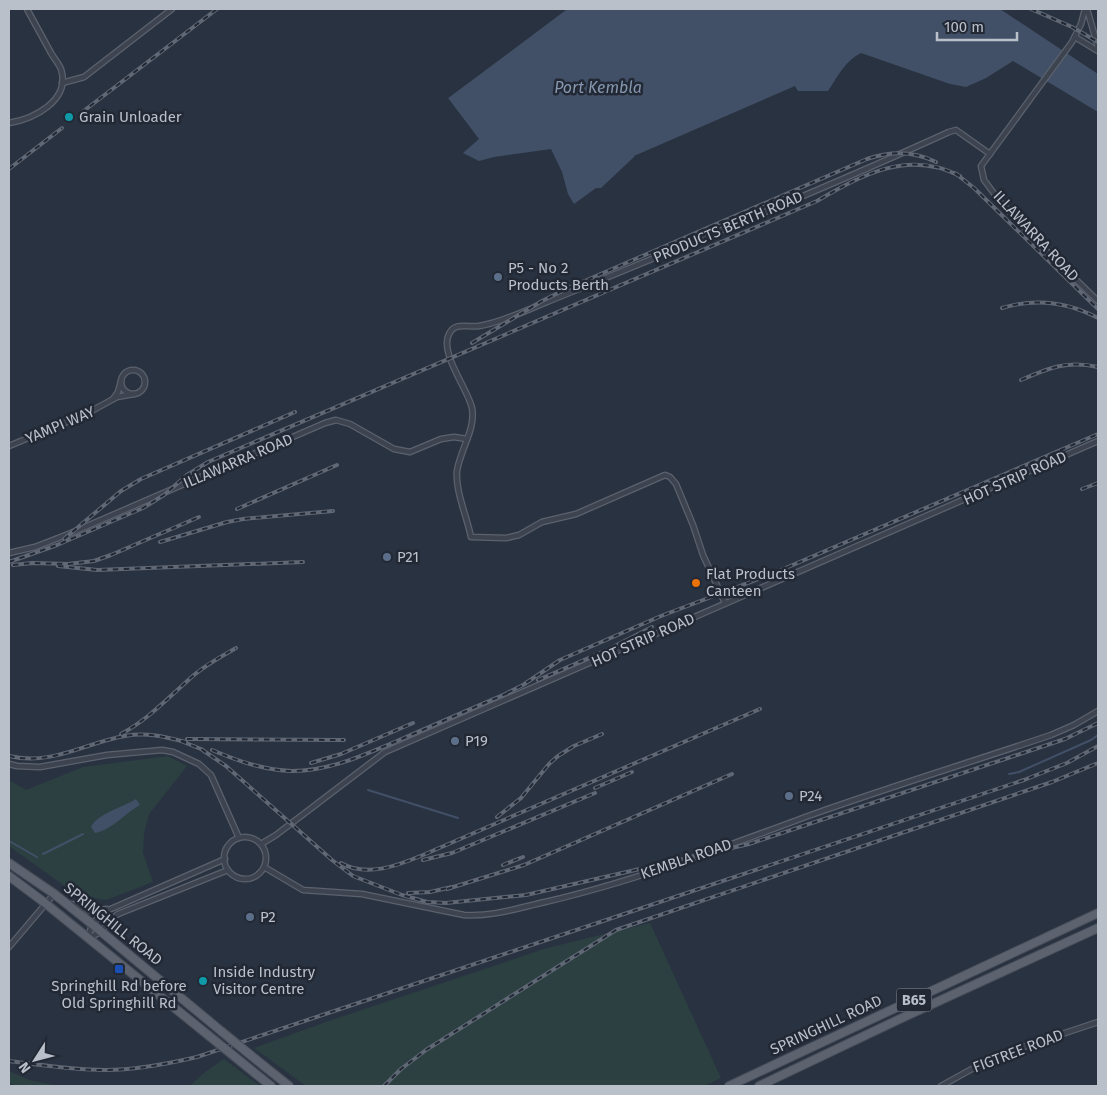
<svg xmlns="http://www.w3.org/2000/svg" width="1107" height="1095" font-family="'Fira Sans',sans-serif">
<rect width="100%" height="100%" fill="#293240"/>
<g fill="#2c4042">
<path d="M168 756 187 766 149 814 144 833 143 853 153 882 106 900 77 895 9 846V780L26 790 83 767Z"/>
<path d="M650 923 721 1078 704 1086H306L254 1048 326 1022 547 948Z"/>
<path d="M224 1059 260 1086H190L205 1072Z"/>
<path d="M9 1071 29 1080 58 1086H17L9 1083Z"/>
</g>
<g fill="#415067">
<path d="M567 9H1000L1098 74V112L1013 61 986 78 966 87 950 84 861 53C845 61 838 76 828 91H798L795 87 635 156 601 188H596L574 204 568 194 562 172 551 149 494 157 479 161 463 153 479 139 448 98Z"/>
<path d="M136 799 140 805C125 813 112 830 95 833L91 827C98 813 124 807 136 799Z"/>
</g>
<g fill="#293240">
<path d="M563 9H567L448 98 446 96Z"/>
<path d="M795 86 799 94 794 90 635 159 634 156Z"/>
</g>
<g fill="none" stroke-linecap="round" stroke-linejoin="round">
<g stroke="#415067" stroke-width="2">
<path d="M1009 774 1019 772 1091 740 1098 735"/>
<path d="M368 790 458 818"/>
<path d="M9 841 37 857"/>
<path d="M43 854 83 834"/>
</g>
<g stroke="#5b626d" stroke-width="7">
<g id="street">
<path d="M1085 9 1081 24 1072 42 981 166 984 180 999 200 1038 243 1098 301"/>
<path d="M1087 9 1098 47"/>
<path d="M1075 37 1098 51"/>
<path d="M62 83 84 77 172 9"/>
<path d="M9 123C33 119 71 101 61 69 59 64 54 58 51 53 43 38 35 24 27 9"/>
<circle cx="133" cy="382" r="12"/>
<path d="M113 399 118 392 121 381"/>
<path d="M9 446 86 414 117 397 134 394"/>
<path d="M9 553 35 547 71 533 325 423 336 420 350 424 394 449 410 452 441 439 454 437 467 439"/>
<path d="M725 603 703 555 693 525 676 484 670 477 665 475 576 514 542 522 519 535 506 538 471 537C467 517 455 490 457 471 460 450 476 429 472 408 468 389 439 353 449 334 455 321 468 328 479 326 500 323 527 310 547 302 681 247 817 192 949 132L956 130 990 154"/>
<path d="M9 764 17 766 40 767 107 755 162 750 173 752 199 764 211 775 239 838"/>
<circle cx="245" cy="858" r="21"/>
<path d="M261 844 276 835 385 752 1098 441"/>
<path d="M264 867 303 890 362 894 464 915C492 917 518 908 545 902 636 881 724 847 811 815 890 787 971 762 1051 735L1074 725 1098 711"/>
<path d="M72 904 90 911 107 909"/>
<path d="M88 938 92 924 104 912 225 859"/>
<path d="M88 938 101 932 109 921 118 914 228 870"/>
<path d="M9 947 54 894"/>
<path d="M941 1086 981 1064 1011 1051 1098 1022"/>
</g>
</g>
<g stroke="#474d59" stroke-width="10">
<g id="primary">
<path d="M9 863 53 893 92 924 221 1031"/>
<path d="M9 876 45 903 208 1035"/>
<path d="M264 1066 289 1086"/>
<path d="M256 1074 271 1086"/>
<path d="M729 1086 1098 913"/>
<path d="M759 1086 904 1017 1098 928"/>
</g>
</g>
<use href="#street" stroke="#3d4450" stroke-width="4.5"/>
<use href="#primary" stroke="#5c636f" stroke-width="8"/>
<g stroke="#606876" stroke-width="4">
<g id="rail">
<path d="M1031 9 1072 27 1098 42"/>
<path d="M81 113 217 9"/>
<path d="M9 169 62 128"/>
<path d="M955 173 974 188 1098 309"/>
<path d="M1002 308C1035 298 1068 302 1098 318"/>
<path d="M472 343 542 301 566 289 867 159C890 151 914 151 936 162"/>
<path d="M1021 380C1049 368 1067 360 1098 367"/>
<path d="M1082 489 1098 483"/>
<path d="M237 509 337 465"/>
<path d="M64 539 121 491 141 479 295 412"/>
<path d="M160 542 227 522 243 519 333 511"/>
<path d="M9 562 57 545 143 508 164 495 187 475 208 462 817 201C862 175 908 149 960 176"/>
<path d="M13 565 32 563 68 564 94 561 111 555 199 517"/>
<path d="M58 566 97 570 303 562"/>
<path d="M538 680 607 650 652 627"/>
<path d="M507 693 523 685 560 660 661 616 774 573 1098 434"/>
<path d="M121 734C149 719 170 696 194 675 207 664 222 656 236 648"/>
<path d="M187 739 344 740"/>
<path d="M181 741 201 749 226 766 332 860 353 876 402 895 427 902 446 903 526 895 749 844 1065 739 1098 723"/>
<path d="M212 750C238 761 263 770 292 771 332 771 368 753 404 738 441 722 477 706 513 691"/>
<path d="M9 756C52 766 84 743 125 736 147 732 166 737 186 742"/>
<path d="M311 763 341 754 413 723"/>
<path d="M595 788 632 772"/>
<path d="M497 817 521 798 549 764 558 756 574 746 602 734"/>
<path d="M423 860 452 853 595 793"/>
<path d="M341 863C367 878 399 865 423 855L760 709"/>
<path d="M503 865 523 857"/>
<path d="M447 889 524 865 732 774"/>
<path d="M408 893 430 892 452 887"/>
<path d="M9 1061C41 1065 73 1070 105 1070 136 1070 167 1064 197 1057L1024 780 1067 763 1098 746"/>
<path d="M384 1086 401 1069 426 1050 616 930 1052 782 1098 763"/>
</g>
</g>
<use href="#rail" stroke="#222935" stroke-width="2" stroke-dasharray="5.5" stroke-linecap="butt"/>
<g stroke="#474d59" stroke-width="10" stroke-linecap="butt">
<g id="primary-bridge">
<path d="M221 1031 264 1066"/>
<path d="M208 1035 256 1074"/>
</g>
</g>
<use href="#primary-bridge" stroke="#5c636f" stroke-width="8"/>
</g>
<g fill="#0f9aa8" stroke="#222935" stroke-width="2">
<circle cx="69" cy="117" r="5"/>
<circle cx="203" cy="981" r="5"/>
</g>
<g fill="#5c6f8a" stroke="#222935" stroke-width="2">
<circle cx="498" cy="277" r="5"/>
<circle cx="387" cy="557" r="5"/>
<circle cx="455" cy="741" r="5"/>
<circle cx="789" cy="796" r="5"/>
<circle cx="250" cy="917" r="5"/>
</g>
<circle fill="#e8710a" stroke="#222935" stroke-width="2" cx="696" cy="583" r="5"/>
<rect fill="#1a4fb4" stroke="#222935" stroke-width="2" x="114" y="964" width="10" height="10" rx="2.5"/>
<g text-anchor="middle" dominant-baseline="central" stroke-width="5" stroke-linejoin="round" paint-order="stroke">
<rect fill="#222935" stroke="#8c939d" stroke-width="1" x="896.5" y="988.5" width="35" height="23" rx="4"/>
<g font-size="14" font-weight="bold" fill="#bac0ca">
<text x="914" y="1000">B65</text>
</g>
<g font-size="15" fill="#bac0ca" stroke="#222935" text-anchor="start">
<text x="79" y="117">Grain Unloader</text>
<text x="508" y="268">P5 - No 2<tspan x="508" dy="17">Products Berth</tspan></text>
<text x="397" y="557">P21</text>
<text x="706" y="574">Flat Products<tspan x="706" dy="17">Canteen</tspan></text>
<text x="465" y="741">P19</text>
<text x="799" y="796">P24</text>
<text x="260" y="917">P2</text>
<text x="213" y="972">Inside Industry<tspan x="213" dy="17">Visitor Centre</tspan></text>
<text x="119" y="986" text-anchor="middle">Springhill Rd before<tspan x="119" dy="17">Old Springhill Rd</tspan></text>
</g>
<g font-size="15" fill="#bac0ca" stroke="#222935">
<text transform="translate(728 227) rotate(-23)">PRODUCTS BERTH ROAD</text>
<text transform="translate(1036 236) rotate(47)">ILLAWARRA ROAD</text>
<text transform="translate(60 425) rotate(-23)">YAMPI WAY</text>
<text transform="translate(238 461) rotate(-23)">ILLAWARRA ROAD</text>
<text transform="translate(1015 478) rotate(-24)">HOT STRIP ROAD</text>
<text transform="translate(643 640) rotate(-24)">HOT STRIP ROAD</text>
<text transform="translate(686 859) rotate(-19)">KEMBLA ROAD</text>
<text transform="translate(113 924) rotate(39)">SPRINGHILL ROAD</text>
<text transform="translate(826 1025) rotate(-25)">SPRINGHILL ROAD</text>
<text transform="translate(1018 1051) rotate(-21)">FIGTREE ROAD</text>
</g>
<g font-size="16" font-style="italic" fill="#8596ae" stroke="#222935">
<text x="598" y="87">Port Kembla</text>
</g>
</g>
<rect width="1107" height="1095" fill="none" stroke="#bac0ca" stroke-width="20"/>
<g transform="translate(35 1060) rotate(234)" stroke="#222935" stroke-width="4" paint-order="stroke">
<path d="M0-4L9 19L0 12L-9 19Z" fill="#bac0ca"/>
<text y="-8" font-size="14" font-weight="bold" text-anchor="middle" fill="#bac0ca">N</text>
</g>
<path d="M937 32v8h80v-8" fill="none" stroke="#bac0ca" stroke-width="2.5"/>
<text x="944" y="32" font-size="15" fill="#bac0ca" stroke="#222935" stroke-width="4" paint-order="stroke">100 m</text>
</svg>
